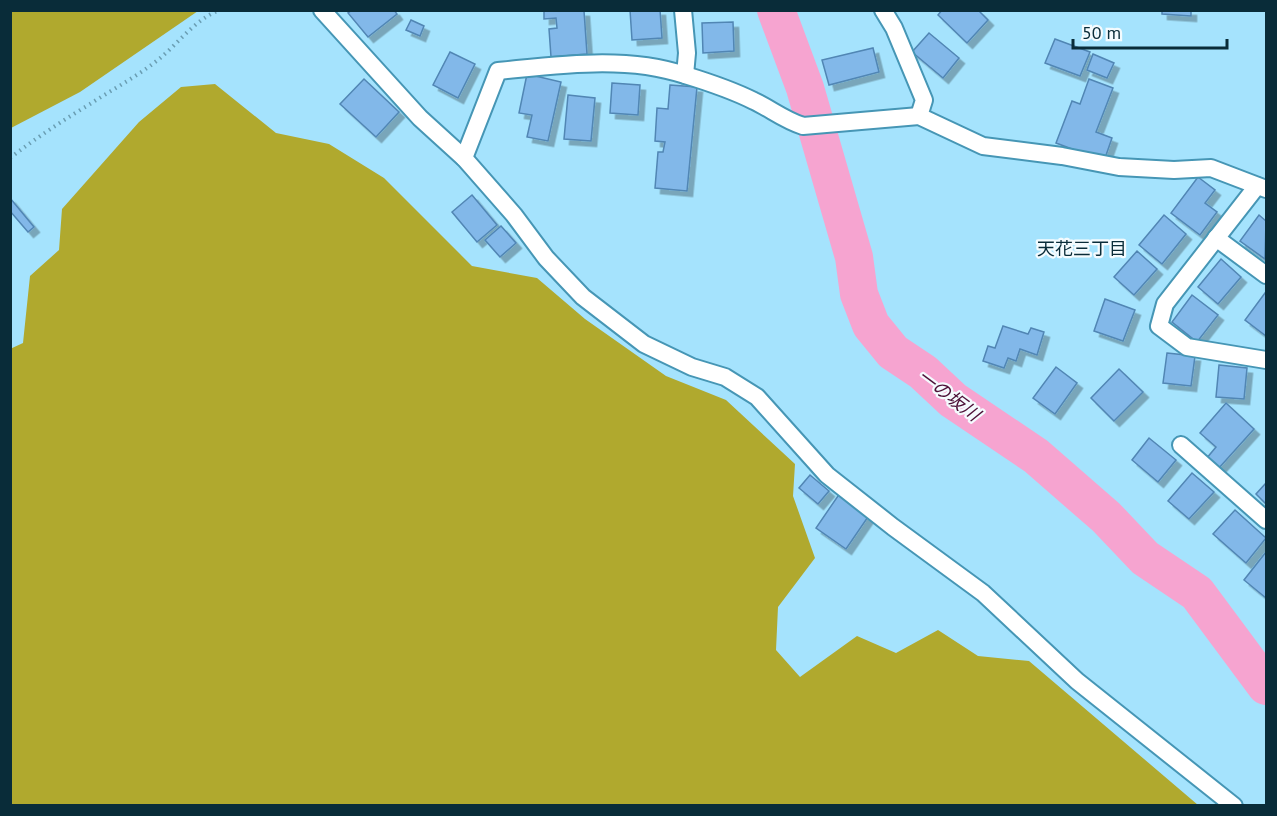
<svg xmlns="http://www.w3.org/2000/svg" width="1277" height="816" font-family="'PT Sans','Noto Sans JP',sans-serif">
<defs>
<filter id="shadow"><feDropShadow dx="5.5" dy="5.5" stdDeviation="0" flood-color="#0004"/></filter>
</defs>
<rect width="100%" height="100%" fill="#a5e3fd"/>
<g fill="#b0a92e">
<path d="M11 10H198V11L80 92 11 128Z"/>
<path d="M215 84 276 133 329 144 384 178 472 266 537 278 585 319 666 376 726 400 795 464 793 496 815 558 778 607 776 650 800 677 857 636 896 653 938 630 978 656 1029 661 1198 805H11L10 349 23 343 30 276 59 250 62 209 139 122 181 87Z"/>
</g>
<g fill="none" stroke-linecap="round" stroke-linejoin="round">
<path stroke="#f6a4d0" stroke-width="38" d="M776 10 805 88 854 257 859 294 871 325 893 352 923 372 953 400 1036 456 1106 517 1145 558 1197 593 1266 686"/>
</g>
<g fill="#82b8e9" stroke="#5186b4" stroke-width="1.5" filter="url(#shadow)">
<path d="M352 10H394L397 14 368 37 348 13Z"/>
<path d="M544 10 584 11 587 54 551 57 549 29 557 28 556 18 544 19Z"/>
<path d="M630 10H660L662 38 632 40Z"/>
<path d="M942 10H978L988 20 967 43 938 15Z"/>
<path d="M1162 10H1191V16L1162 14Z"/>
<path d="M411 20 424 26 420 36 406 30Z"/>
<path d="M733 22 734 51 703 53 702 23Z"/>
<path d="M929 33 959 58 943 78 912 52Z"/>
<path d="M1055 39 1090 52 1080 76 1045 63Z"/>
<path d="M873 48 879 72 829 85 822 60Z"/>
<path d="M450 52 475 64 458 98 433 85Z"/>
<path d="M1093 54 1114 63 1107 78 1087 70Z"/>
<path d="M527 74 561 82 548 141 527 137 532 115 519 113Z"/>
<path d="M364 79 399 112 376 137 340 104Z"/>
<path d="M1089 79 1113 88 1096 132 1112 138 1104 161 1056 143 1072 101 1080 104Z"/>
<path d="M612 83 640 85 638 115 610 113Z"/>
<path d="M670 85 697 87 687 191 655 188 658 152H663L665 142 655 141 657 108 668 109Z"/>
<path d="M568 95 595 98 591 141 564 139Z"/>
<path d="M1198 177 1215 190 1205 203 1217 212 1200 235 1171 213Z"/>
<path d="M472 195 497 225 477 242 452 212Z"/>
<path d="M10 198 34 227 28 232 10 211Z"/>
<path d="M1164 215 1186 234 1162 264 1139 245Z"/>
<path d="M1259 215 1266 221 1265 259 1240 241Z"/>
<path d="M501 226 516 243 500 257 485 240Z"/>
<path d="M1137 251 1157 269 1134 295 1114 277Z"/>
<path d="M1221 259 1241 277 1218 304 1198 287Z"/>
<path d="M1265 293 1266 295V336L1245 320Z"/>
<path d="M1192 295 1218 315 1197 342 1172 322Z"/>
<path d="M1105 299 1135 310 1123 341 1094 331Z"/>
<path d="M1003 326 1028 334 1031 328 1044 332 1037 355 1020 349 1016 361 1008 358 1004 368 983 361 988 346 995 348Z"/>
<path d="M1167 353 1195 356 1191 386 1163 383Z"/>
<path d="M1219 365 1247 368 1244 399 1216 397Z"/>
<path d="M1056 367 1077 383 1055 414 1033 398Z"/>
<path d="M1119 369 1143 392 1114 421 1091 398Z"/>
<path d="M1226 403 1254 429 1218 469 1206 459 1216 447 1200 433Z"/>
<path d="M1149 438 1176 460 1158 482 1132 460Z"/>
<path d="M1192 473 1214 492 1189 519 1168 501Z"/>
<path d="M810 475 829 491 818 504 799 488Z"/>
<path d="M1266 483V504L1256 494Z"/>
<path d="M840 493 870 514 846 549 816 528Z"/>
<path d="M1235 510 1266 538 1246 563 1213 534Z"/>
<path d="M1266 552V598L1244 580Z"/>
</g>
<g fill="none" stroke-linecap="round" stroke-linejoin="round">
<g stroke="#4696b5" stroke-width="20">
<g id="street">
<path d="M322 10 420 118 464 158 514 215 546 258 583 297 644 344 692 367 725 377 757 397 827 475 893 527 983 593 1077 681 1234 806"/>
<path d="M683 10 687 53 685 75"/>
<path d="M883 10 894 28 924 100 919 116"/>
<path d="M464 158 498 71C559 65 626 55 685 75 708 82 732 90 754 101 771 109 784 120 803 126L919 116 983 146 1062 156 1119 167 1174 170 1211 168 1266 189"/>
<path d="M1257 186 1165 304 1159 326 1187 347 1266 360"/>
<path d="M1216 238 1266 275"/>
<path d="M1181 445 1266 520"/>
</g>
</g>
<path stroke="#6a9eb3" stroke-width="4" stroke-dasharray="1.5 4.5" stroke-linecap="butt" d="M10 158C36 138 62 121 90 104 113 89 138 76 159 59 179 43 195 19 220 10"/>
<use href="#street" stroke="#fff" stroke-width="16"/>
</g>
<g text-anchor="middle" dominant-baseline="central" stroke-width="4.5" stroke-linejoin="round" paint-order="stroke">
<g font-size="18" fill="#092c39" stroke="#f4fbfe">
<text x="1082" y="248">天花三丁目</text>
</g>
<g font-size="18" font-style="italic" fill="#4c0f36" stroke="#f4fbfe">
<text transform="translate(949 395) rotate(37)">一の坂川</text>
</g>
</g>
<rect width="1277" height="816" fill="none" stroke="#092c39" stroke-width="24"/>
<path d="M1073 39v9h154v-9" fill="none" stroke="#092c39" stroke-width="3"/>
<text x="1082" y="39" font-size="18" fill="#092c39" stroke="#f4fbfe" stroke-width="4.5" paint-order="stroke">50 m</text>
</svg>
